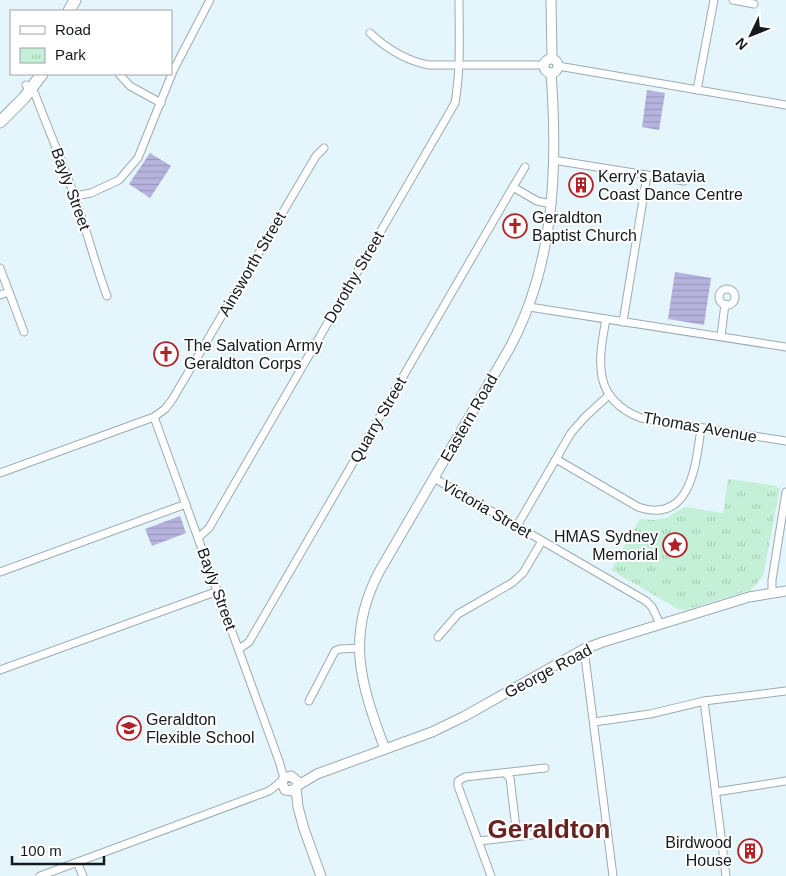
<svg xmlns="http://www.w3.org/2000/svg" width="786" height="876" font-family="Arial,sans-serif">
<defs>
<pattern id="park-tufts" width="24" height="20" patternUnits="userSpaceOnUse" patternTransform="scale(1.25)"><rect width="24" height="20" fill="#c3f0d6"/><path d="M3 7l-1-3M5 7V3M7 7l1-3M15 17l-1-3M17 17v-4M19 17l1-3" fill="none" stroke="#a7cdb7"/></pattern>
<pattern id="water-rules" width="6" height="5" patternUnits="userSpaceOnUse" patternTransform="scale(1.25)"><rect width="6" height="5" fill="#b5b2dd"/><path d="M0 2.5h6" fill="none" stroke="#9b98bd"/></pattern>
</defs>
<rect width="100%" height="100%" fill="#e4f5fc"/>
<path fill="url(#park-tufts)" d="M728 479 777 486V488H780L763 576 751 590 685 610 678 609 611 570 640 519 654 520 666 518 685 507 723 513Z"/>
<g fill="url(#water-rules)">
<path d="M647 90 665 93 659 130 642 127Z"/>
<path d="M150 153 171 166 150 198 129 184Z"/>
<path d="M675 272 711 278 704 325 668 319Z"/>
<path d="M180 516 186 533 152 546 145 529Z"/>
</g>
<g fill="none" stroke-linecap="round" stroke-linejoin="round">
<g stroke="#9babb1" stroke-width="9">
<g id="minor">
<path d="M733 0 754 4"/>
<path d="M370 33C386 48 407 61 429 65H543"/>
<path d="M558 66 786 105"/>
<path d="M119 74 130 86 161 103"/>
<path d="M26 85 35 94C48 129 63 163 75 198 87 231 95 264 107 296"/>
<path d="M697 90 714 0"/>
<path d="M553 160 684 181"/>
<path d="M513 187 525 167"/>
<path d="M75 196 91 193 119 180 138 158 173 71 210 0"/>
<path d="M0 268 24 332"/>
<circle cx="727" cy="297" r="8"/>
<path d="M0 295 9 292"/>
<path d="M529 307 786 347"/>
<path d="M606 319C598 362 592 399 641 418L786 441"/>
<path d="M623 322 647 175"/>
<path d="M721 336 725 304"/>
<path d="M154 417 279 761 284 778"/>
<path d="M556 459 638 507C691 525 696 464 701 428"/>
<path d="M0 473 154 417 165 409 172 400 316 156 324 148"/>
<path d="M434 478 646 601 652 607 660 624"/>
<path d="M517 526 571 433 585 417 609 395"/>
<path d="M198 538 209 528 455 103C461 68 459 35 459 0"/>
<path d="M0 572 186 504"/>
<path d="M772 593V580L786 492"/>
<path d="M438 637 458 614 512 583 523 573 542 541"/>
<path d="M239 649 249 642 513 187 537 201 552 204"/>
<path d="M584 649 613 876"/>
<path d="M0 670 218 591"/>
<path d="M309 701 335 651 340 649 360 648"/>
<path d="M704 701 726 876"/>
<path d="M594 722 650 714 704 701 786 691"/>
<path d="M505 773 510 778 517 836"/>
<path d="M716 792 786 781"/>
<path d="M479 841 556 832"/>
<path d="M77 862 83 876"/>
<path d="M40 876 269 791 282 781"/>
<path d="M491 876 458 786V781L465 777 545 768"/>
</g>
</g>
<g stroke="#9babb1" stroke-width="11">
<g id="tertiary">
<path d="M551 0 552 58"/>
<circle cx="551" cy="66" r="7"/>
<path d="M385 749C361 685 345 637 379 572L509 349C555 265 558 166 551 73"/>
<path d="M297 786V781L291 776 284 778 282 783 285 790 292 791 297 786 317 774 432 732 465 716 584 649 603 642 749 597 786 591"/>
<path d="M296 788 298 807 304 829 321 876"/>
</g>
</g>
<g stroke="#9babb1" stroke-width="13">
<g id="trunk">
<path d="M69 11 75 0"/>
<path d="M0 122 24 98 42 74"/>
</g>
</g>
<use href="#minor" stroke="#fff" stroke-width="7"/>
<use href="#tertiary" stroke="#fff" stroke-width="9"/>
<use href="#trunk" stroke="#fff" stroke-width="11"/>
</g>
<defs>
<g id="building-ring" transform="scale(1.25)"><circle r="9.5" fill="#fff" stroke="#b22128" stroke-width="1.5"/><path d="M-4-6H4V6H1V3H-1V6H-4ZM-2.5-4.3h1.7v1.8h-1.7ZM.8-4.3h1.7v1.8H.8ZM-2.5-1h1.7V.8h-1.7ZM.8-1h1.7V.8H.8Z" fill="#b22128"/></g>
<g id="church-ring" transform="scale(1.25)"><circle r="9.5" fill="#fff" stroke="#b22128" stroke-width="1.5"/><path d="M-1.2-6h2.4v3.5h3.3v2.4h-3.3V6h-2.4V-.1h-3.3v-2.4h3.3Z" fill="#b22128"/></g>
<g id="sight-ring" transform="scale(1.25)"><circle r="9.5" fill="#fff" stroke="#b22128" stroke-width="1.5"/><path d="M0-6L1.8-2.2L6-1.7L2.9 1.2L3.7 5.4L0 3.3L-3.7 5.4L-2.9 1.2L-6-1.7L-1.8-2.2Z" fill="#b22128"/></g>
<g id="school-ring" transform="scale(1.25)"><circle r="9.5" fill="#fff" stroke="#b22128" stroke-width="1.5"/><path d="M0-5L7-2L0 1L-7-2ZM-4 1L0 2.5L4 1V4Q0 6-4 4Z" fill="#b22128"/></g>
</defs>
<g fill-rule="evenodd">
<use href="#building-ring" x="581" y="185"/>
<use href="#church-ring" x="515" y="226"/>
<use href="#church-ring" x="166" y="354"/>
<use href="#sight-ring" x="675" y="545"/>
<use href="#school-ring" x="129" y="728"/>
<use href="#building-ring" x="750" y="851"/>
</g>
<g text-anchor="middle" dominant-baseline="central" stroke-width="4" stroke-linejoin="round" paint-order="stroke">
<g font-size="16" fill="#13191c" stroke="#fff" text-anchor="start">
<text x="598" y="176">Kerry's Batavia<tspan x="598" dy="18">Coast Dance Centre</tspan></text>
<text x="532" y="217">Geraldton<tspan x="532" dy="18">Baptist Church</tspan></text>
<text x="184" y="345">The Salvation Army<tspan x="184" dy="18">Geraldton Corps</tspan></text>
<text x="658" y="536" text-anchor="end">HMAS Sydney<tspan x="658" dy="18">Memorial</tspan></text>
<text x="146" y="719">Geraldton<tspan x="146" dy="18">Flexible School</tspan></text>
<text x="732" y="842" text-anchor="end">Birdwood<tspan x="732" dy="18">House</tspan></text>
</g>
<g font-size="16" fill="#13191c" stroke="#fff">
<text transform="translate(71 189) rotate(70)">Bayly Street</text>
<text transform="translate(252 264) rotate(-60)">Ainsworth Street</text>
<text transform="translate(354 277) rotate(-60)">Dorothy Street</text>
<text transform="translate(469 418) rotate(-60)">Eastern Road</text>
<text transform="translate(378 420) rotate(-60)">Quarry Street</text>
<text transform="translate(700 427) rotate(10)">Thomas Avenue</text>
<text transform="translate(487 509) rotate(30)">Victoria Street</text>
<text transform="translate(217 589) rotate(70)">Bayly Street</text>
<text transform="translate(548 671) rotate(-28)">George Road</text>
</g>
<g font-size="26" font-weight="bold" fill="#682321" stroke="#fff">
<text x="549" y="829">Geraldton</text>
</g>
</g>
<rect x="10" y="10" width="162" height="65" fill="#ffffff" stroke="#a1a3a4"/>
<rect x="20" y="26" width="25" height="8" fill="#ffffff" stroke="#a1a3a4"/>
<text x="55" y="35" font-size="15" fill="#13191c">Road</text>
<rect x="20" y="48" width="25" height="15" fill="url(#park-tufts)" stroke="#a1a3a4"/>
<text x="55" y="60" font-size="15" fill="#13191c">Park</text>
<g transform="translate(751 35) rotate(227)" stroke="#ffffff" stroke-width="4" paint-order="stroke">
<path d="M0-4L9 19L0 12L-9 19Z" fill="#13191c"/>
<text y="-8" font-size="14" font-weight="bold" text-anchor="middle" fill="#13191c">N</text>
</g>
<path d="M12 856v8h92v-8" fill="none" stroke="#13191c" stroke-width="2.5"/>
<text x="20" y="856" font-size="15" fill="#13191c" stroke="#ffffff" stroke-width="4" paint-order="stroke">100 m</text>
</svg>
